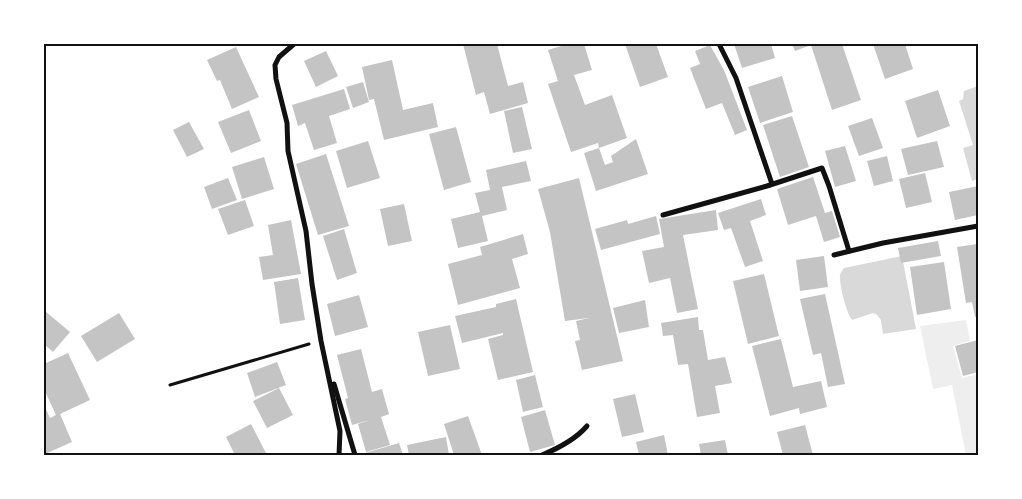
<svg xmlns="http://www.w3.org/2000/svg" width="1022" height="499" font-family="Poppins,sans-serif">
<rect width="100%" height="100%" fill="#fff"/>
<path fill="#eee" d="M966 320 970 341 953 346 962 378 978 374V455H966L952 385 933 389 920 326Z"/>
<g fill="#d9d9d9">
<path d="M978 86V179L972 181 963 148 973 145 959 101 963 99 964 91Z"/>
<path d="M902 256 916 329 883 334 881 320 877 315 873 313 852 320C846 312 839 284 840 275 841 272 842 271 844 268Z"/>
</g>
<g fill="#c4c4c4">
<path d="M463 44H497L508 86 523 82 528 103 490 114 484 92 476 95Z"/>
<path d="M568 44H584L592 70 574 75 585 105 612 95 627 138 599 148 598 143 571 152 548 84 558 81 548 50Z"/>
<path d="M625 44H656L668 77 640 87Z"/>
<path d="M734 44H771L775 58 742 68Z"/>
<path d="M792 44H842L861 100 832 110 811 45 795 51Z"/>
<path d="M873 44H905L913 69 885 79Z"/>
<path d="M710 45 724 70 747 130 735 135 722 103 706 109 690 68 700 64 695 51Z"/>
<path d="M236 47 259 97 232 109 220 80 217 81 207 60Z"/>
<path d="M326 51 338 76 316 87 304 61Z"/>
<path d="M392 60 403 110 433 103 438 127 384 140 374 99 369 100 362 67Z"/>
<path d="M782 76 793 112 760 123 748 87Z"/>
<path d="M363 82 369 102 353 108 346 87Z"/>
<path d="M344 89 350 109 329 116 337 143 314 150 305 123 298 126 292 105Z"/>
<path d="M938 90 950 126 917 138 905 101Z"/>
<path d="M522 107 532 149 513 153 504 111Z"/>
<path d="M249 110 261 141 231 153 218 122Z"/>
<path d="M792 116 809 167 780 177 763 125Z"/>
<path d="M872 118 883 148 859 156 848 126Z"/>
<path d="M189 122 204 149 187 157 173 130Z"/>
<path d="M456 127 471 182 444 190 429 134Z"/>
<path d="M636 139 648 174 596 191 584 153 599 148 605 165 613 162 611 156Z"/>
<path d="M368 141 380 178 347 188 336 151Z"/>
<path d="M937 141 944 167 908 175 901 149Z"/>
<path d="M845 146 856 181 835 187 825 151Z"/>
<path d="M326 154 349 226 318 235 296 164Z"/>
<path d="M887 156 893 181 874 186 867 161Z"/>
<path d="M264 157 274 189 242 199 232 167Z"/>
<path d="M526 161 531 181 502 187 507 210 482 216 488 241 458 248 451 219 480 212 475 193 490 190 486 170Z"/>
<path d="M925 173 932 202 906 208 899 179Z"/>
<path d="M813 177 825 213 832 211 840 237 824 242 816 216 788 225 777 189Z"/>
<path d="M228 178 237 200 212 209 204 187Z"/>
<path d="M579 178 623 361 582 370 575 341 580 340 576 321 589 318 565 321 550 232 538 189Z"/>
<path d="M978 186V215L955 220 949 192Z"/>
<path d="M761 199 766 215 750 221 763 261 745 267 731 228 724 230 718 213Z"/>
<path d="M245 200 254 226 228 235 218 209Z"/>
<path d="M404 204 412 241 388 246 380 209Z"/>
<path d="M716 210 718 230 683 235 698 309 677 313 670 278 649 283 642 251 664 247 659 219Z"/>
<path d="M656 216 660 234 601 250 595 229 627 220 628 224Z"/>
<path d="M291 220 301 274 263 280 259 257 273 255 268 225Z"/>
<path d="M344 229 357 273 337 280 323 236Z"/>
<path d="M523 234 528 254 512 259 520 288 458 305 448 264 482 255 480 247Z"/>
<path d="M938 241 941 256 901 263 898 248Z"/>
<path d="M977 244 978 254V316L975 317 972 302 966 303 957 247Z"/>
<path d="M824 256 828 287 800 291 796 260Z"/>
<path d="M944 262 951 309 917 315 910 267Z"/>
<path d="M764 274 779 336 748 344 733 281Z"/>
<path d="M298 278 305 320 280 324 274 282Z"/>
<path d="M825 294 845 384 828 387 821 353 813 355 800 299Z"/>
<path d="M359 295 368 327 335 336 327 304Z"/>
<path d="M516 299 533 372 498 380 488 339 503 335V333L462 343 455 316 496 307V304Z"/>
<path d="M645 300 649 327 619 333 613 308Z"/>
<path d="M45 311 70 332 53 352 44 344Z"/>
<path d="M119 313 135 339 97 362 81 336Z"/>
<path d="M698 317 699 330H703L708 360 725 357 732 383 715 386 720 413 697 417 688 364 678 365 673 335 663 336 661 323Z"/>
<path d="M450 325 460 369 428 376 418 332Z"/>
<path d="M781 339 793 387 821 381 827 407 800 414 799 408 770 416 752 346Z"/>
<path d="M978 340V372L963 376 955 346Z"/>
<path d="M361 349 372 392 382 389 389 414 381 417 390 445 366 452 358 424 370 420 352 425 345 399 348 398 337 355Z"/>
<path d="M68 353 90 400 60 414 72 442 45 454 44 451V405L50 418 56 415 44 389V364Z"/>
<path d="M277 362 286 385 255 397 247 373Z"/>
<path d="M535 375 543 407 523 412 516 380Z"/>
<path d="M279 388 293 415 267 428 253 401Z"/>
<path d="M635 394 644 432 622 437 613 399Z"/>
<path d="M545 410 555 445 530 452 521 417Z"/>
<path d="M468 416 482 455H454L444 424Z"/>
<path d="M251 424 267 455H235L226 437Z"/>
<path d="M805 425 813 455H783L777 432Z"/>
<path d="M664 435 668 455H639L636 442Z"/>
<path d="M446 437 449 455H409L407 445Z"/>
<path d="M725 440 728 455H701L699 444Z"/>
<path d="M399 443 403 455H366L365 453Z"/>
</g>
<g fill="none" stroke-linecap="round" stroke-linejoin="round">
<path stroke="#111" stroke-width="3" d="M170 385 309 344"/>
<g stroke="#111" stroke-width="5">
<path d="M294 44 279 57 275 65 276 79 287 123 288 151 306 231 312 284 321 341 340 431 339 455"/>
<path d="M719 44 736 78 772 184"/>
<path d="M663 215 767 186 822 168 829 186 849 251"/>
<path d="M834 255 883 243 978 226"/>
<path d="M334 384 355 455"/>
<path d="M542 455C559 448 575 440 587 426"/>
</g>
</g>
<rect width="1022" height="499" fill="none" stroke="#ffffff" stroke-width="90"/>
<rect x="45" y="45" width="932" height="409" fill="none" stroke="#111" stroke-width="2"/>
</svg>
